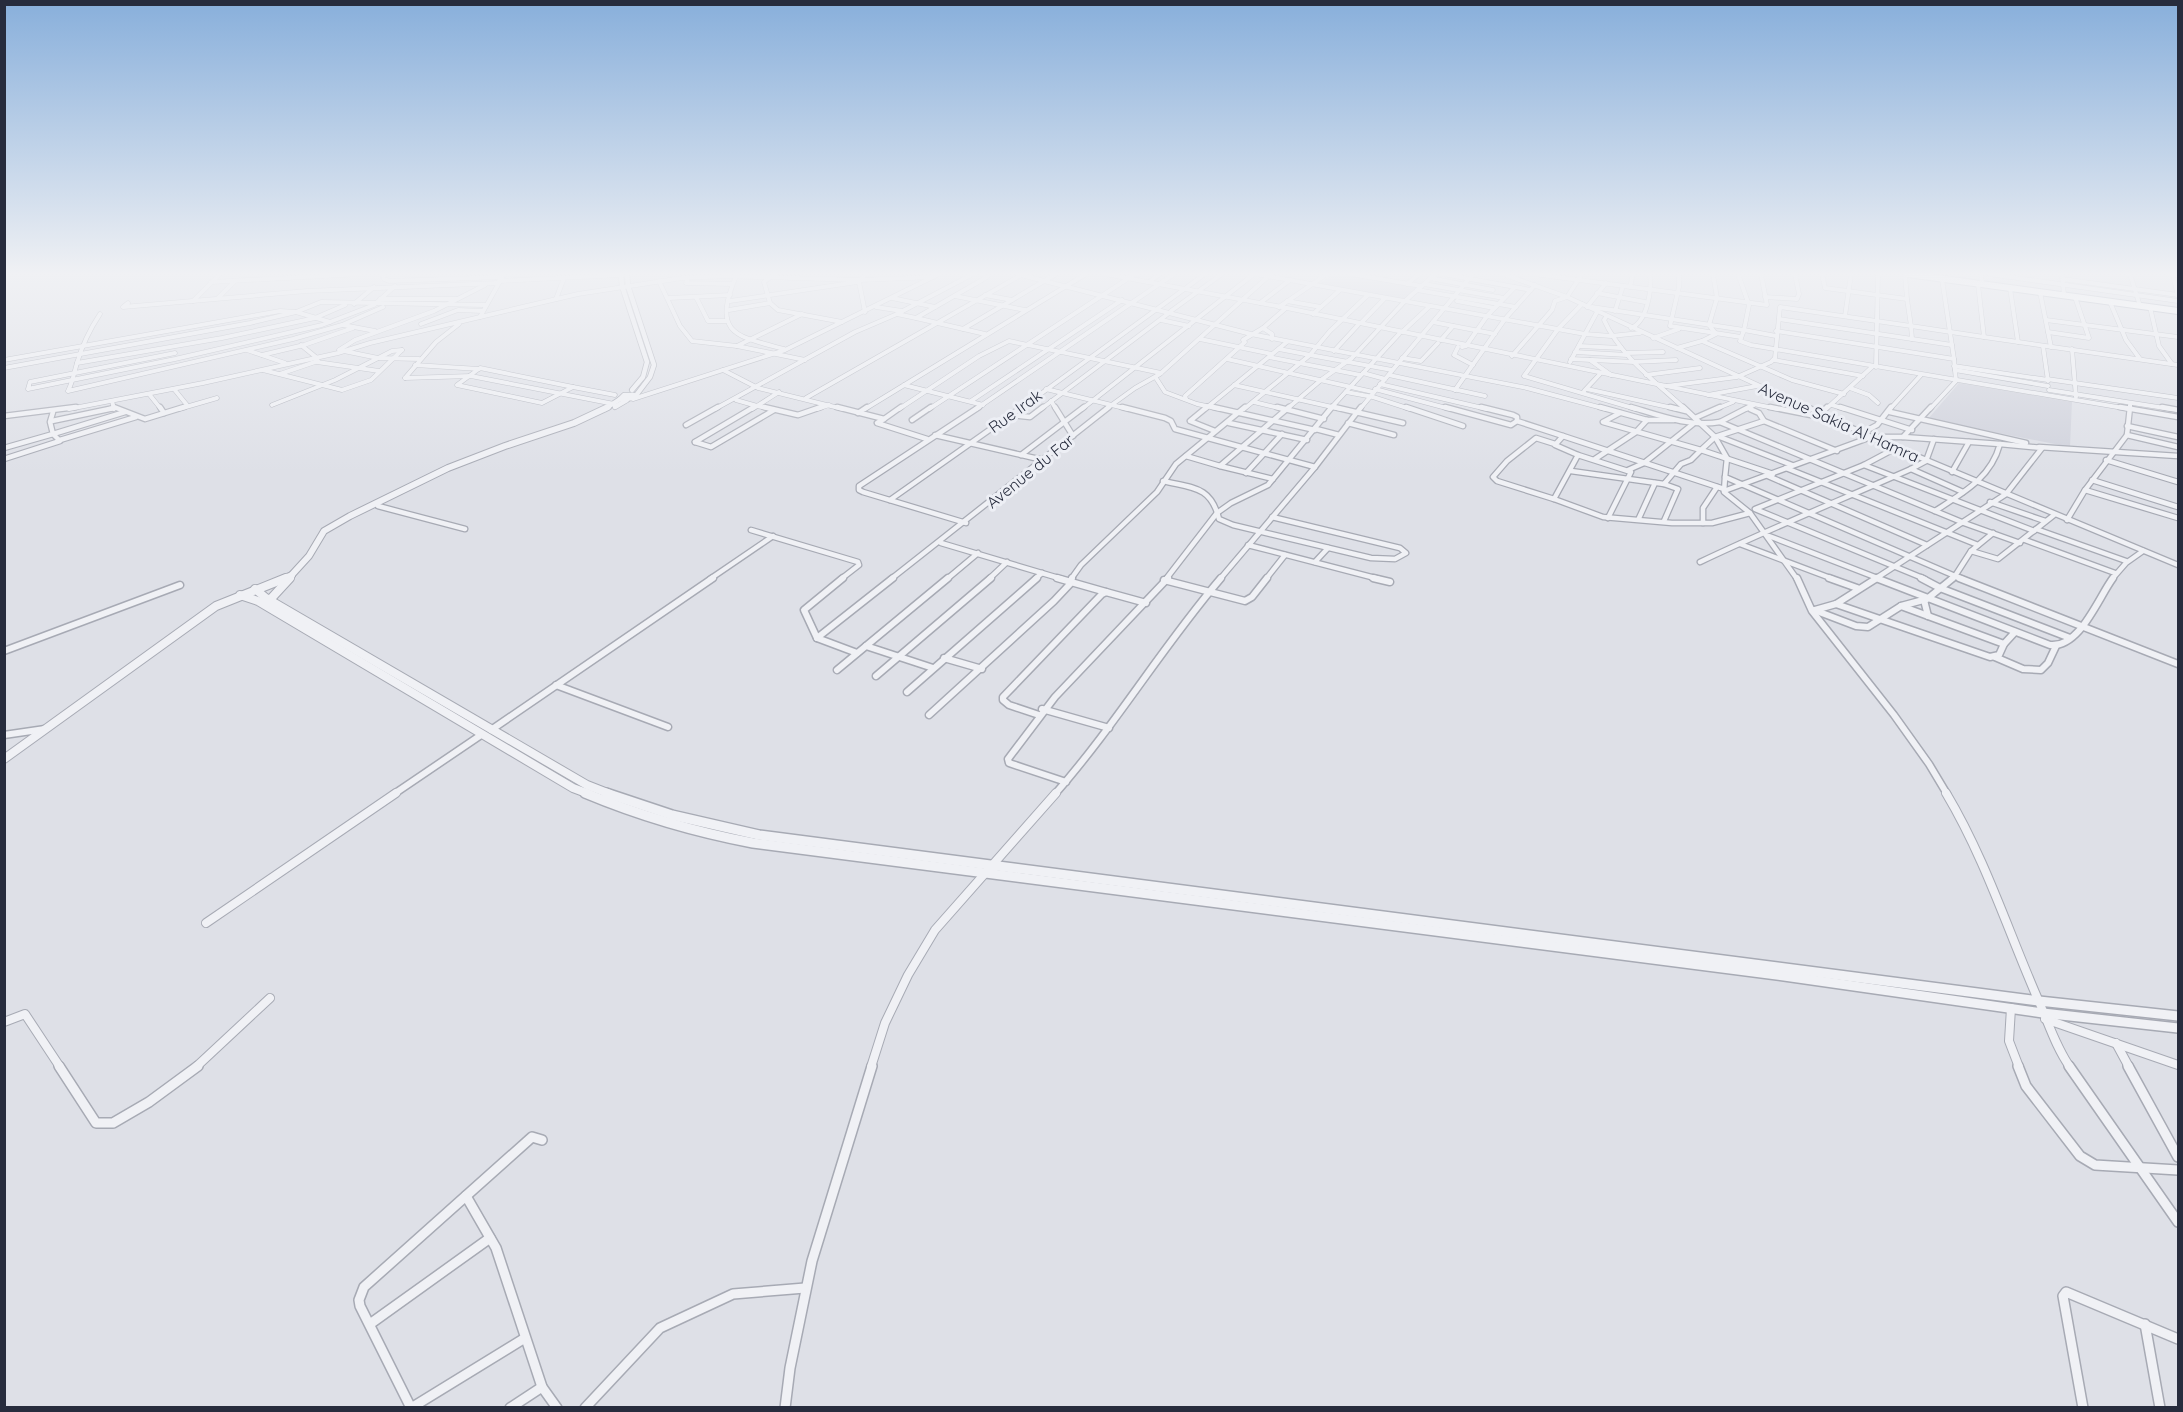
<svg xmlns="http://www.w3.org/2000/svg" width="2183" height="1412" font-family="Quicksand,sans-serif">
<rect width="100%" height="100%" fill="#dee0e7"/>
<g fill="#d0d2dc">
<path d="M1334 274H1342L1418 288 1404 300 1319 284Z"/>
<path d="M1959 383 2072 402 2070 447 1928 419Z"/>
</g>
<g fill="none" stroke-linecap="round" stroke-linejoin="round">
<g stroke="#a7aab4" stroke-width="5">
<g id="minor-far4">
<path d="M382 274 384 279 389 281 502 277"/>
<path d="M775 274 764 282 770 303 778 310 842 322"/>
<path d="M865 274 859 282 865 312"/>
<path d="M982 274 987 277 916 318 985 334"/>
<path d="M1017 274 1251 334 1527 388 1606 409"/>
<path d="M1105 274 1287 308 1778 409"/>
<path d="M1256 274 1585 334 1611 336 1640 333"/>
<path d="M1351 274 1421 286"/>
<path d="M1443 274 1531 290"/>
<path d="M1503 274 1567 297 1810 409"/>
<path d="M1534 274 1767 305 1761 274"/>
<path d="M1679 274V287L1670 326 1741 337"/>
<path d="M1822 274 1825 288 1907 299 1905 274"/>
<path d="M1981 274 1982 284"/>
<path d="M1989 274 2178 301"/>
<path d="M2062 274 2064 295"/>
<path d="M2130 274 2140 306"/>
<path d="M2166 274 2178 275"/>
<path d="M2173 275 2178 296"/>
<path d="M736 276C712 334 735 336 784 349"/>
<path d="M688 277 686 283 732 284"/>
<path d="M1430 278 1493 290"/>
<path d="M1942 279 1954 359"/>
<path d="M2062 279 2178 295"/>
<path d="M499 281 621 275"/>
<path d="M659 281 680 326 692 341 737 346"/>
<path d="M211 282 361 274"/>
<path d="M1149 282 1160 274"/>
<path d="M1407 284 1419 274"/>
<path d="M1424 284 1504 298"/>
<path d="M1630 287 1633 274"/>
<path d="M2010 288 2018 342"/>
<path d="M1417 290 1516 307"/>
<path d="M2040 292 2051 347"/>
<path d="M1597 293 1645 302"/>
<path d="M985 295 1012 300"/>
<path d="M1368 295 1330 331 1310 355 1392 370"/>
<path d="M955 296 1025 310"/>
<path d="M696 297 708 321H727"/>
<path d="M1765 297 1797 299 1799 294 1795 274"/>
<path d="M218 298 235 281"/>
<path d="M669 298 730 295"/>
<path d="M892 298 935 307"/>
<path d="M380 299H457"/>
<path d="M556 299 564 278"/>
<path d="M1907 299 1911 326 1984 337 1978 284"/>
<path d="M193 301 220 274"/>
<path d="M730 301 857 282"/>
<path d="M1287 301 1321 307"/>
<path d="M1457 301 1494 308"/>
<path d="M2110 302 2126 340 2140 359"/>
<path d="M128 303 123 307 307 291 498 283"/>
<path d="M1260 303 1290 280"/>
<path d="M354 304 374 287"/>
<path d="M1582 304 1558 329 1524 376 1636 409"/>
<path d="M876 307 902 311"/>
<path d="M1279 307 1327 274"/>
<path d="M1587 307 1606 283"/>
<path d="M1592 307 1744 330 1749 305 1738 274"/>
<path d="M2150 307 2159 346 2172 364"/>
<path d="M729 310 770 303"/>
<path d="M1171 311 1222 274"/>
<path d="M1615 311 1623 286"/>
<path d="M100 314C90 329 82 346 77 363 74 373 73 381 68 391L293 339 342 325 383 307"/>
<path d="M802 314 737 346 805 360"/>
<path d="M897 314 916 318"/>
<path d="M1313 314 1340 290"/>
<path d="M1845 316 1851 274"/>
<path d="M480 317 578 294 682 278 726 276 859 280 934 277"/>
<path d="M1606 317 1604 320C1620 356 1656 382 1685 409"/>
<path d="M1779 319 1952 345"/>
<path d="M1161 320 1189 326"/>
<path d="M2046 320 2178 337"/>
<path d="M1433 322 1495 334"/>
<path d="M1361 323 1385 298"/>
<path d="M421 324 458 310 482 311"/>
<path d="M343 325 375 331"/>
<path d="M1631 328C1647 322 1652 290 1650 274"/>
<path d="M963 329 1056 274"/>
<path d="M1776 331 1954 359 1956 381 1930 409"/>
<path d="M1402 332 1430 306"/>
<path d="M2048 332 2089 338 2075 297"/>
<path d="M1776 336 1744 330 1740 341 1751 345 2129 409"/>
<path d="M1984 337 2178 365"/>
<path d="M1653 338 1679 329"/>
<path d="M1200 339 1272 354"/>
<path d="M1272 339V334L1263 328 1286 308"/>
<path d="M1441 340 1453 326"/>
<path d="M1702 341 1716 334 1709 325 1717 298 1713 274"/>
<path d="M301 345 317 358"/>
<path d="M1579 346 1621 348"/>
<path d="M2043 346 2048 381"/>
<path d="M1458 347 1454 355 1473 365"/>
<path d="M1462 347 1466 346 1487 316 1515 287"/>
<path d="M1677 348 1702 341 1792 380 1844 394"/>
<path d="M2072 349 2076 397"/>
<path d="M247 350 285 363"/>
<path d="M1334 351 1358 325"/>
<path d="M1575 352 1627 355"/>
<path d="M175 353 30 382 28 389 175 359 322 325 374 305 395 286"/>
<path d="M1626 353 1663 352"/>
<path d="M262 355 304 345 353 328"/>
<path d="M1512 356 1552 310 1555 301 1567 297 1582 274"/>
<path d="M1269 357 1360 375"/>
<path d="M1402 358 1421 361 1438 343"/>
<path d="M419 359 378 358 339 350 355 340 434 311 485 285"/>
<path d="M1227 359 1373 392"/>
<path d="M1571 359 1634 362 1676 360"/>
<path d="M4 360 280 311 296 312 330 322"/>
<path d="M1590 360 1611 375"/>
<path d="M1774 360 1863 376"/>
<path d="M317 362 379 371"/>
<path d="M1570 362 1597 312"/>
<path d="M77 363 222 338 315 318 345 305"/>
<path d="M415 365 479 369"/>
<path d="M1954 366 2048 380"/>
<path d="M1876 367 1878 274"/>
<path d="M4 368 250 323 296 312 321 302 485 305"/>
<path d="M480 368 573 387 542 403 457 385Z"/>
<path d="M263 370 342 390 371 380 402 350"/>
<path d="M723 370 758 388 843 409"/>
<path d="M1955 370 2048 386"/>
<path d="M1363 373 1385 379"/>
<path d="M280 374 318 361"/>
<path d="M1389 375 1485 396"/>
<path d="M1646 375 1700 368"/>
<path d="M405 378 471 376 614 404"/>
<path d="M405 378 436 342 459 324"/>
<path d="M1156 378 1165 392 1197 404 1220 409"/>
<path d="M2047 379 2178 398"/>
<path d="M1380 384 1487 409"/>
<path d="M904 385 983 405"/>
<path d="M1234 385 1341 409"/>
<path d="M1667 386 1737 377 1771 362 1775 358 1780 307 1911 326 1912 339"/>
<path d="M573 387 615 395"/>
<path d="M1850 388 1869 395 1878 403"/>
<path d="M174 389 187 405"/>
<path d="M1046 389 1128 409"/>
<path d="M1375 389 1450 409"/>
<path d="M1587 389 1677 409"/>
<path d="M1455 390 1505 319 1535 285"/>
<path d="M2049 390 2171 409"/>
<path d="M1584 391 1600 374"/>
<path d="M1346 392 1373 397 1410 409"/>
<path d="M149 394 161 409"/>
<path d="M1708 395 1757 386"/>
<path d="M806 398 1021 275"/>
<path d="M633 399 785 350 939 274"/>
<path d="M1186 399 1185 396 1245 342 1243 340 1263 328"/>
<path d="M736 400 757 406 752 409"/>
<path d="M112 401 114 409"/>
<path d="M971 401 1122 300"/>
<path d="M1051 401 1056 409"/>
<path d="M1254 402 1283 409"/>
<path d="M272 405 335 380 392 351 402 350"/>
<path d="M1832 405 1845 409"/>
<path d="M69 409 203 383 338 353 370 343 480 317 504 274"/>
<path d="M109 409 114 408"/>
<path d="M179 409 217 398"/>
<path d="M715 409 855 332 897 314 973 274"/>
<path d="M771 409 757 406 779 392"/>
<path d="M817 409 829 405"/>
<path d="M865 409 1086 274"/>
<path d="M899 409 979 356 1009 341 1161 373"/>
<path d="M929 409 1135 274"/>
<path d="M976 409 1174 274"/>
<path d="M1020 409 1205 274"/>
<path d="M1041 409 1169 313"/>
<path d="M1082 409 1254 274"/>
<path d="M1106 409 1135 388 1160 374 1271 274"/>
<path d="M1205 409 1287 342"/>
<path d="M1244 409 1310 355 1279 349"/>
<path d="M1287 409 1321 380 1352 358 1405 301 1435 274"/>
<path d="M1330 409 1399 334"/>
<path d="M1360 409 1473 274"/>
<path d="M1716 409 1733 402"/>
<path d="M1746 409 1754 405"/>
<path d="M1826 409 1872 367"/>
<path d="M1890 409 1921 375"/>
<path d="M2130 409V405"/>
</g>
</g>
<g stroke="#a7aab4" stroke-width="7">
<g id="minor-far3">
<path d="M114 407 145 419 184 407"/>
<path d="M160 407 164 413"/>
<path d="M764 407 798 415 821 407"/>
<path d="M837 407 884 419 877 423 927 439"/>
<path d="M1055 407 1073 436"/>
<path d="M1122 407 1165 418 1171 421 1175 429 1315 467"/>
<path d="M1207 407 1190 421 1215 431"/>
<path d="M1213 407 1315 430"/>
<path d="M1277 407 1324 419"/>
<path d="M1334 407 1403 423"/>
<path d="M1406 407 1463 426"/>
<path d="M1445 407 1511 425 1517 421"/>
<path d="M1481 407 1513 415 1517 417V421L1563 436 1555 445 1578 455 1554 499 1603 517 1672 523H1712L1750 513"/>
<path d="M1600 407 1647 420H1674"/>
<path d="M1631 407C1661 416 1689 427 1720 422"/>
<path d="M1670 407 1686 411"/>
<path d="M1683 407 1715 437 1727 458 1725 477 1955 576 1971 551 1993 533"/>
<path d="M1749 407 1720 422 1964 523 2020 543"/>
<path d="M1770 407 1831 419"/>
<path d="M1807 407 1871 437 2178 565"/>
<path d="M1840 407 1912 430"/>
<path d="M2120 407 2178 417"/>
<path d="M2130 407 2127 435 2178 447"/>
<path d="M2162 407 2178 410"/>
<path d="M1750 409 1759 413 1764 421"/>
<path d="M1890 412 2026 443"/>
<path d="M858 413 867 407"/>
<path d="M1620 413 1603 422 1701 450 1715 437 1764 421 1837 451"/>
<path d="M1820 414 1827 407"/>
<path d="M1010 415 1030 417 1043 407"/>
<path d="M4 416 76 407"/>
<path d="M1695 418 1720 407"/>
<path d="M884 419 901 407"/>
<path d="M912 420 931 407"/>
<path d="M52 421 114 408"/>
<path d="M1229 423 1307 440"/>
<path d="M1348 423 1394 435"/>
<path d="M686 425 718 407"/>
<path d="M2127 426 2178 437"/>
<path d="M1316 429 1339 435"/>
<path d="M1862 433 1877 425 1891 407"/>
<path d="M935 435 1043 460"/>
<path d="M1563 436 1724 489"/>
<path d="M1720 437 1792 465"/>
<path d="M1903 437 2000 444C1991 478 1963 493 1935 511"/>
<path d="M60 440 136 417"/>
<path d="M695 442 754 407"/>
<path d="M695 442 711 447 774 410"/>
<path d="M2039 447 2178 456"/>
<path d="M4 448 53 434 50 422 53 412"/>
<path d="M1896 448 1864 465 1755 509 1925 579"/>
<path d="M1021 455 1084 407"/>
<path d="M1578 455 1631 472 1608 518"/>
<path d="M1186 456 1220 466"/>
<path d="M4 459 60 441 53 434 125 412"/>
<path d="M1595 459 1636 432 1647 420"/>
<path d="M2106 460 2178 482"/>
<path d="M1864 465 2034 531"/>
<path d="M1786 468 1978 545"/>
<path d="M1911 469 1963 492"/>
<path d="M1628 470 1644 463 1693 424"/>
<path d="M1571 471 1664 484 1681 464 1691 460 1701 450 1773 474"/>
<path d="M1952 472 1969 442"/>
<path d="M1246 473 1282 434"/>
<path d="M1768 476 1927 545"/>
<path d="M1725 477 1724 492 1750 513 1797 579"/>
<path d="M1273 479 1220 466 1289 407"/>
<path d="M2092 480 2178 507"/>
<path d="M1163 481C1193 488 1211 486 1219 519L1233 525 1371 558 1395 559 1406 553 1400 548 1272 517"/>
<path d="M1664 484 1678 489 1664 521"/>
<path d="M2085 490 2178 518"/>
<path d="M1724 491 1871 437H1903L1931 407"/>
<path d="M1554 499 1497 481 1493 477 1507 461 1536 438 1555 444"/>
<path d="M890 500 1022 407"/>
<path d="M1990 502 2045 521"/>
<path d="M378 506 465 529"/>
<path d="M1639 518 1655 483"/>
<path d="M2067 520 2085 490 2127 435"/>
<path d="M966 523 863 492 859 490V486L979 407"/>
<path d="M1703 523V508L1717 487"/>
<path d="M2036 529 2126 561"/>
<path d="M751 530 858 562 859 565 841 579"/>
<path d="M1769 536 1880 579"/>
<path d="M2025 540 2115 573"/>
<path d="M941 543 1062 579"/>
<path d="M1740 544 1833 579"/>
<path d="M1248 545 1379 579"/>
<path d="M1971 551 1998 559 2054 515"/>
<path d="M1315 562 1328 548"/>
<path d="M1700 562C1769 529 1841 500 1911 469L1926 461 1934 439"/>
<path d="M710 579 773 536"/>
<path d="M891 579 1109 407"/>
<path d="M947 579 978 553"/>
<path d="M989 579 1007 562"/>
<path d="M1035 579 1042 573"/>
<path d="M1071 579 1081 565 1157 492 1176 464 1245 407"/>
<path d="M1166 579 1217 513 1231 503 1268 485 1332 407"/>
<path d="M1220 579 1315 467 1361 407"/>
<path d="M1266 579 1285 555"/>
<path d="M1875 579 2006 494 2042 448 2000 444"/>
<path d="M1951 579 1955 576 1963 579"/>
<path d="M2112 579 2126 563 2143 551"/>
</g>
</g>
<g stroke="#a7aab4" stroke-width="9">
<g id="minor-far2">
<path d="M1057 578 1106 592"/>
<path d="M1373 578 1390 582"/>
<path d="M1797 578 1812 611 1894 715 1929 764 1947 794"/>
<path d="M1829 578 1857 588"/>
<path d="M1876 578 2050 645C2080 648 2098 598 2113 578"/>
<path d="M1921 578 1940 588 2070 638"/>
<path d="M1959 578 2178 664"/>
<path d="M1164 580 1245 601 1252 597 1267 578"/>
<path d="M1924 600 1928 616"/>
<path d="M1836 604 1990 657 1999 655 2004 644 2015 632"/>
<path d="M1901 606 2004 644"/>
<path d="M1814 610 1856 626 1868 627 1901 606 1927 599 1953 578"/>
<path d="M1815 610 1836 604 1877 578"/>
<path d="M817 638 804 610 843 578"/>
<path d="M866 646 933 668"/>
<path d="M4 651 180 585"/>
<path d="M857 653 817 638 893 578"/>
<path d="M1995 657 2023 669 2041 670 2048 663 2056 646"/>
<path d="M944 658 982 669"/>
<path d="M837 670 948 578"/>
<path d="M876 676 991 578"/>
<path d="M556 685 668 727"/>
<path d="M907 692 1037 578"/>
<path d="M1042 709 1109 728"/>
<path d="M929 715 1054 601 1070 584 1072 578"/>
<path d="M1039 715 1009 705 1003 700V697L1102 594 1106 592 1146 603"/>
<path d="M491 730 713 578"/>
<path d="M4 735 45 729"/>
<path d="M1066 782 1009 763 1008 759 1055 697 1168 578"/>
<path d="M394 794 481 735"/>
<path d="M1055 794C1115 726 1162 647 1221 578"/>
</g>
</g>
<g stroke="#a7aab4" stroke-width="10">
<g id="minor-far1">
<path d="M1946 793C1986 860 2009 934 2040 1004 2049 1025 2057 1049 2070 1067"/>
<path d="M206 923 396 793"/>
<path d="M2011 1008 2009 1041 2019 1067"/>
<path d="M2045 1019 2178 1065"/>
<path d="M4 1022 25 1014 60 1067"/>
<path d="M2116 1043 2129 1067"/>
<path d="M196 1067 270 998"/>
<path d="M871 1067 885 1023 908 975 935 930 1056 793"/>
</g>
</g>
<g stroke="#a7aab4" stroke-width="12">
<g id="minor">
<path d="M59 1066 96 1123H113L149 1102 198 1066"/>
<path d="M2018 1066 2026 1086 2080 1156 2095 1165 2178 1170"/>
<path d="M2069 1066 2178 1222"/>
<path d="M2128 1066 2178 1157"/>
<path d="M466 1196 496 1248 542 1387 557 1408"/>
<path d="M370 1324 490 1238"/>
<path d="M2145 1324 2160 1408"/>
<path d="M411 1408 360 1306 359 1300 364 1287 532 1137 542 1140"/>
<path d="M411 1408 525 1338"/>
<path d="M510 1408 542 1387"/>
<path d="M585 1408 660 1328 733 1294 805 1288"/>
<path d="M785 1408 790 1368 812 1261 872 1066"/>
<path d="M2083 1408 2063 1296 2066 1292 2178 1339"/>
</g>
</g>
<g stroke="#a7aab4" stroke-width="6">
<g id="tertiary-far3">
<path d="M621 274 622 286 647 362 643 377 632 390"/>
<path d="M627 274 628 286 654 365 650 377 634 398 620 399 624 395H634"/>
<path d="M615 407 627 400"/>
<path d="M605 409 620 399"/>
</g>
</g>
<g stroke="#a7aab4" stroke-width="8">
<g id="tertiary-far2">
<path d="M282 579 292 575"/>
<path d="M288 579 309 556 324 531 350 516 448 468 505 446 574 423 608 407"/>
</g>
</g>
<g stroke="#a7aab4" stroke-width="10">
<g id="tertiary-far1">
<path d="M255 589 266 598 587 785 610 794"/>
<path d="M240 595 258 601 573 788 589 794"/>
<path d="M266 604 290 578"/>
<path d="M4 759 216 606 286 578"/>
</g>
</g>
<g stroke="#a7aab4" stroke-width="12">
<g id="tertiary">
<path d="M585 793C640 816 695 832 753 843L1784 976 2043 1013 2178 1028"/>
<path d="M606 793 672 815 759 835 2039 1001 2178 1016"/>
</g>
</g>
<g stroke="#9da2b2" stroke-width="8">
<path id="primary" d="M1908 274 2178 311"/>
</g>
<use href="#minor-far4" stroke="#f0f1f5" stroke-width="4"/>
<use href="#minor-far3" stroke="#f0f1f5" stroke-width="4.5"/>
<use href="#minor-far2" stroke="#f0f1f5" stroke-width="6"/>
<use href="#minor-far1" stroke="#f0f1f5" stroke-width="8"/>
<use href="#minor" stroke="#f0f1f5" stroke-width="9"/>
<use href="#tertiary-far3" stroke="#f0f1f5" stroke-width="4.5"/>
<use href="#tertiary-far2" stroke="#f0f1f5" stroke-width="6"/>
<use href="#tertiary-far1" stroke="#f0f1f5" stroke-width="8"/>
<use href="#tertiary" stroke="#f0f1f5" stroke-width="9"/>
<use href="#primary" stroke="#fff" stroke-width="6"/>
</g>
<linearGradient id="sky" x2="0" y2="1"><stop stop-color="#88afdb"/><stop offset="0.58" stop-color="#f0f1f4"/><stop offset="1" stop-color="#f0f1f4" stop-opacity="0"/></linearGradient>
<rect width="2183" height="472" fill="url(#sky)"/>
<g text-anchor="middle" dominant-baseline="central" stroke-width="6" stroke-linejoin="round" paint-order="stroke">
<g font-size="16" fill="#272c3d" stroke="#edeff5">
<text transform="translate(1015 411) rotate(-36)">Rue Irak</text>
<text transform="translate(1839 422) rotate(24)">Avenue Sakia Al Hamra</text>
<text transform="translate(1030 471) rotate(-39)">Avenue du Far</text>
</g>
</g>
<rect width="2183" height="1412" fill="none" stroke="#272c3d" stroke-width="12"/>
</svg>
